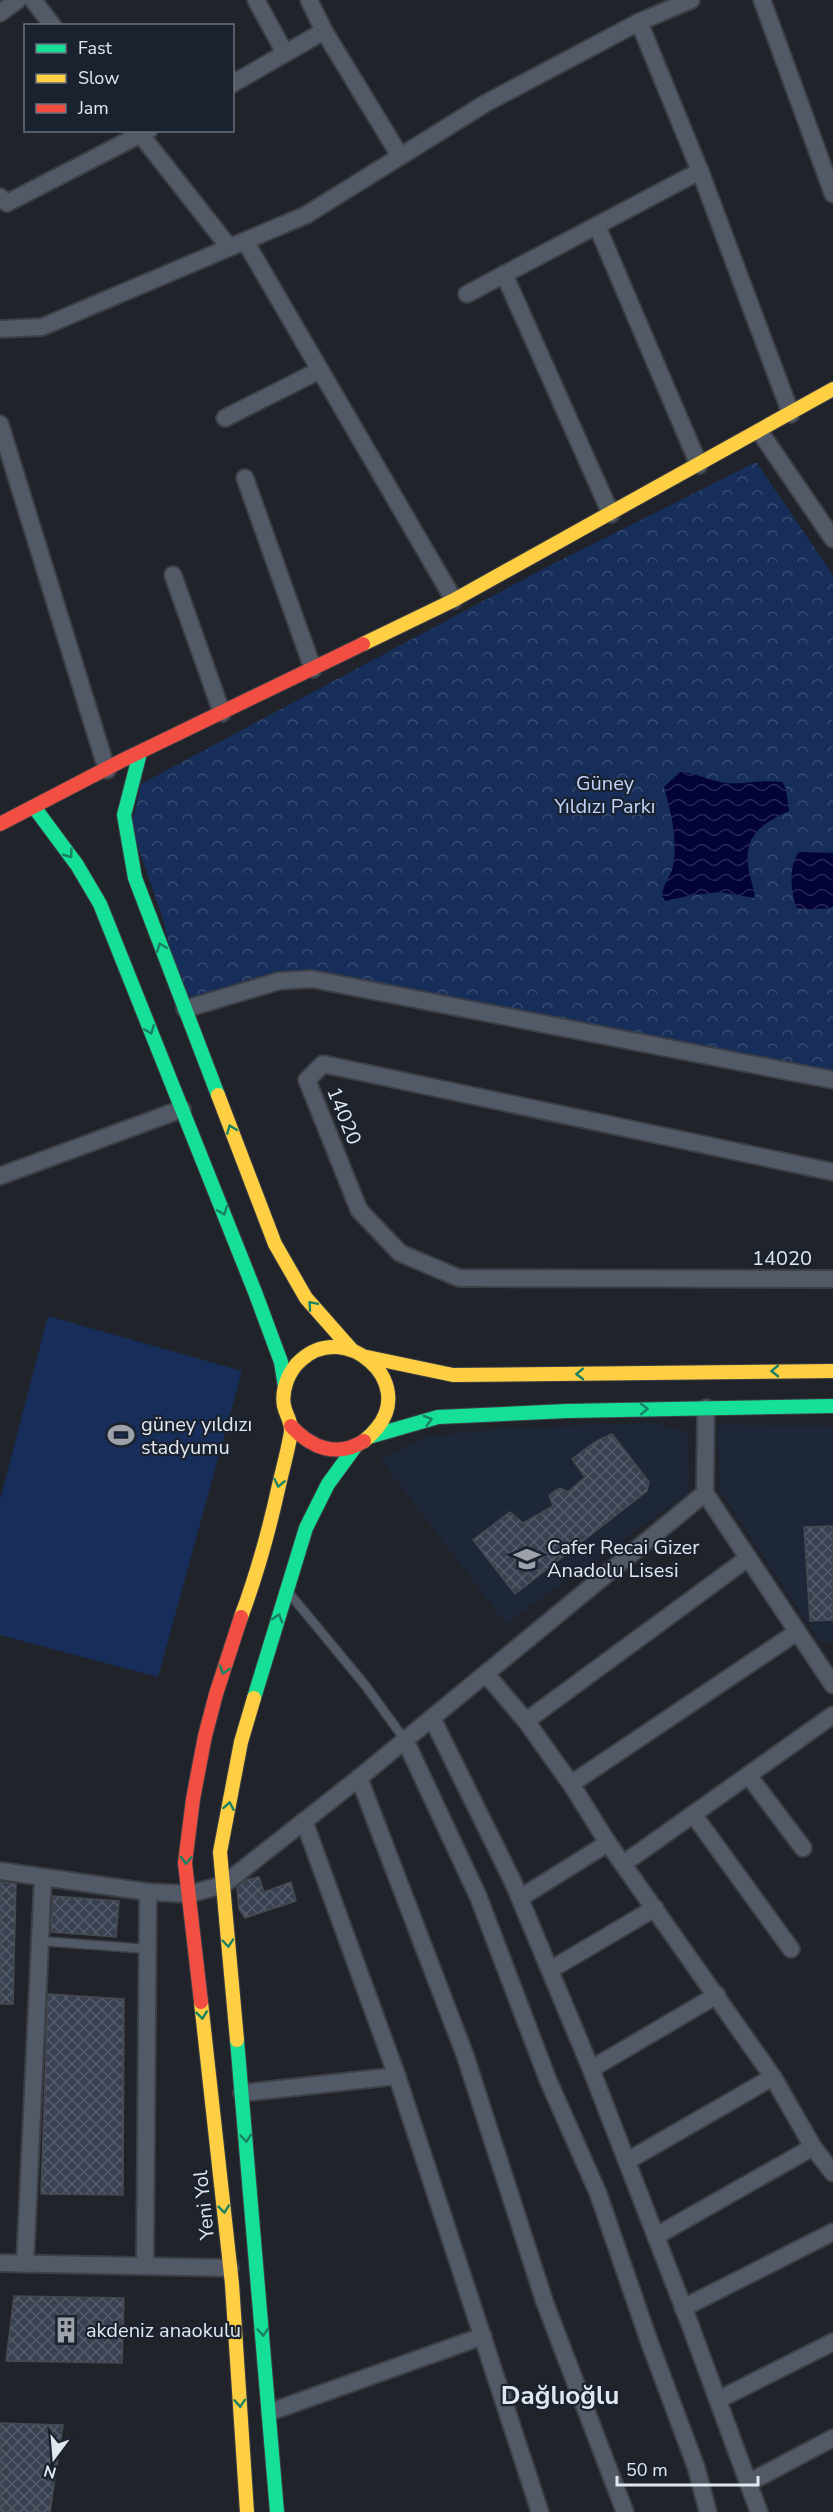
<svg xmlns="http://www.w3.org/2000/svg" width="833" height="2512" font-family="'Nunito Sans',sans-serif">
<defs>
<pattern id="forest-crowns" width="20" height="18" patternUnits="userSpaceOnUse" patternTransform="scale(1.5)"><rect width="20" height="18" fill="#162e59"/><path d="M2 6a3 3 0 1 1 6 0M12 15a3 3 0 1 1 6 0" fill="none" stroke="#384c71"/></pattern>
<pattern id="water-waves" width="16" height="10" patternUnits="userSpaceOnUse" patternTransform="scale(1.5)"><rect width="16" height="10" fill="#030338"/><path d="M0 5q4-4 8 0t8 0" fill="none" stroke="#272855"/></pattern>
<pattern id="building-cross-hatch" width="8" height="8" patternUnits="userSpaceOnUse" patternTransform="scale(1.5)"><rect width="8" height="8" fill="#394150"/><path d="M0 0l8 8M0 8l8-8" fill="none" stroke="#555c6a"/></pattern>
</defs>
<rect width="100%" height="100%" fill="#20232a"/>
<g fill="#1e2738">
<path d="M651 1423 687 1432 688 1493 506 1624 380 1459 426 1437 505 1428Z"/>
<path d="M717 1425 833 1426V1642H820L720 1491Z"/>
</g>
<path fill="url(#forest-crowns)" d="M756 462 833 575V1080L587 1034 339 974 268 980 185 1009 162 916 131 827 141 784 547 567Z"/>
<path fill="#162e59" d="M48 1316 242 1371 158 1677 0 1635V1500Z"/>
<g fill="url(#water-waves)">
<path d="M680 772C697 773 710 781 726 783 746 785 764 779 782 782L786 789 789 811C764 822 744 835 748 865 749 876 754 887 755 898L721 892 692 895 665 901 662 896C663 884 671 876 673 866 678 840 671 812 664 787Z"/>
<path d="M799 852 833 853V906L830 909C818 907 807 912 796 907 791 888 788 868 799 852Z"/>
</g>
<g fill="url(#building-cross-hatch)" stroke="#46494f" stroke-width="1.5">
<path d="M612 1434 649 1482 647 1491 515 1594 473 1540 510 1512 523 1523 553 1506 549 1495 560 1488 568 1492 585 1477 572 1459 595 1442Z"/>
<path d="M833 1526V1620L810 1621 804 1527Z"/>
<path d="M259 1877 264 1892 291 1882 296 1901 245 1918 239 1909 237 1887 246 1880Z"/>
<path d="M0 1882 16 1884 13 2004H0Z"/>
<path d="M53 1896 119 1901 116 1937 51 1932Z"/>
<path d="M48 1994 124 1999 123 2195 41 2194Z"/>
<path d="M14 2296 124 2298 122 2363 6 2361Z"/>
<path d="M0 2423 63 2425 50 2512H0Z"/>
</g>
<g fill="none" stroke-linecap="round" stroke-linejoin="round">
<g stroke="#3c3f45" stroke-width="11">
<g id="lane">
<path d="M289 1593 365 1685 405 1740"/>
<path d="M40 1941 148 1949"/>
</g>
</g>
<g stroke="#3c3f45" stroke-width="20">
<g id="street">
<path d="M33 0 53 26"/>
<path d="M256 0 285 53"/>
<path d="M309 0 324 31 400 156"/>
<path d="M762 0 833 194"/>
<path d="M0 13 18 0"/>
<path d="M639 22 691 0"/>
<path d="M232 84 324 31"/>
<path d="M137 130 229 247"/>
<path d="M0 197 7 203 149 130"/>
<path d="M597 226 699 465"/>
<path d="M245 241 454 600"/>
<path d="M504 274 611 514"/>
<path d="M467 294 700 171"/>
<path d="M0 329 42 327 306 215 486 103 639 22 700 171 791 414"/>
<path d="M225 418 320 370"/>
<path d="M0 424 107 770"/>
<path d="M760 432 833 539"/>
<path d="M245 478 313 669"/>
<path d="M173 575 222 713"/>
<path d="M185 1009 279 981 312 979 833 1080"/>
<path d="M833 1172 323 1064 307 1080 359 1210 400 1253 459 1278 833 1279"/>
<path d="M0 1176 182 1109"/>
<path d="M706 1408 705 1493 833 1685"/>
<path d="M486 1674 526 1721 571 1784 608 1843 773 2077 813 2147 833 2173"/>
<path d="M432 1718 513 1882 591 2069 689 2322 759 2512"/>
<path d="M526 1721 748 1558"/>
<path d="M405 1740 478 1896 548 2080 598 2193 649 2341 696 2467 708 2512"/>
<path d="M748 1775 803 1848"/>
<path d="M359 1778 465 2055 545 2303 625 2512"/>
<path d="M571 1784 797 1632"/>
<path d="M693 1814 791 1949"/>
<path d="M304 1821 397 2076 540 2512"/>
<path d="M623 1864 833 1715"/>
<path d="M0 1871 148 1892 189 1894 223 1885 359 1778 705 1493"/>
<path d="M520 1898 608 1843"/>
<path d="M550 1970 655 1908"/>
<path d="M591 2069 717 1995"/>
<path d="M242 2093 397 2076"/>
<path d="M627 2161 773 2077"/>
<path d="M656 2236 813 2147"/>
<path d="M0 2263 230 2268"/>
<path d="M25 2264 43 1877"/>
<path d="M145 2266 148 1892"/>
<path d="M683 2308 833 2232"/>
<path d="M718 2400 833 2342"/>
<path d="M270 2412 483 2336"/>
<path d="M748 2483 833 2438"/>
</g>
</g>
<g stroke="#3c3f45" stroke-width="16">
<g id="fast">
<path d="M140 753 124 815 135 878 218 1095"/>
<path d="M34 807 77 865 100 904 255 1292 281 1362 285 1387"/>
<path d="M372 1436 438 1417 567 1411 833 1406"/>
<path d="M254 1698 306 1528 328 1484 355 1447"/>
<path d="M237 2040 277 2512"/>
</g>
</g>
<g stroke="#3c3f45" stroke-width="16">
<g id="slow">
<path d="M363 644 454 600 833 389"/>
<path d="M218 1095 275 1244 306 1298 351 1349"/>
<path d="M367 1357 453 1375 833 1371"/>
<path d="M241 1617C257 1574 269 1531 279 1485 283 1468 288 1450 291 1432 292 1422 286 1415 284 1406 281 1390 289 1370 301 1360 345 1320 416 1381 377 1428 373 1433 369 1437 364 1441"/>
<path d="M201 2002 232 2284 247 2512"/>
<path d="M237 2040 220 1852 241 1742 254 1698"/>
</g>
</g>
<g stroke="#3c3f45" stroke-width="16">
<g id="jam">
<path d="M0 824 121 761 363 644"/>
<path d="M291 1426C311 1448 337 1458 364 1441"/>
<path d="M201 2002 185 1863 193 1799 205 1736 216 1694 241 1617"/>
</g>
</g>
<use href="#lane" stroke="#525a68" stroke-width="8"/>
<use href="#street" stroke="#525a68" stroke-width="16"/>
<use href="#fast" stroke="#16e098" stroke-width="14"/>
<use href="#slow" stroke="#ffcf43" stroke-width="14"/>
<use href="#jam" stroke="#f24e42" stroke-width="14"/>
</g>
<defs><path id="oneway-chevron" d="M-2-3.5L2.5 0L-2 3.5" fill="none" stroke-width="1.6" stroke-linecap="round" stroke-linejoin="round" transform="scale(1.5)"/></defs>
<g stroke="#188164">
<use href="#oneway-chevron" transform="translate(69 854) rotate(53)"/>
<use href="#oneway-chevron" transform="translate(161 947) rotate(-111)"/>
<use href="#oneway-chevron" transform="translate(150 1030) rotate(68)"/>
<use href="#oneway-chevron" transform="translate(231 1129) rotate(-111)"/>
<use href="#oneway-chevron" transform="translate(223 1211) rotate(68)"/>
<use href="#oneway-chevron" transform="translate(312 1305) rotate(-131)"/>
<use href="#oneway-chevron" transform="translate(775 1371) rotate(179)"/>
<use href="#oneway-chevron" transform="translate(580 1374) rotate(179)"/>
<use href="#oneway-chevron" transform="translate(644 1409) rotate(-1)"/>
<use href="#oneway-chevron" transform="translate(428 1420) rotate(-16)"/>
<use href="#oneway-chevron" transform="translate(279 1483) rotate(102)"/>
<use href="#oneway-chevron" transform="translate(278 1618) rotate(-73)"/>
<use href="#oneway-chevron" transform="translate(224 1670) rotate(108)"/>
<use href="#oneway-chevron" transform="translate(229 1806) rotate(-80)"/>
<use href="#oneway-chevron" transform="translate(186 1860) rotate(92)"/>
<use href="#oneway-chevron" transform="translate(228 1943) rotate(85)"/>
<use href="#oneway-chevron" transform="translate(202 2015) rotate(84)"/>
<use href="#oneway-chevron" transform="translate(246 2138) rotate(85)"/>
<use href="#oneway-chevron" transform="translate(224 2209) rotate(84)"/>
<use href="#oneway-chevron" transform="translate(263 2332) rotate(85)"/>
<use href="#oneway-chevron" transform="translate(240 2403) rotate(86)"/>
</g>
<defs>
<g id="stadium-bare" transform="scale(2.07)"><path d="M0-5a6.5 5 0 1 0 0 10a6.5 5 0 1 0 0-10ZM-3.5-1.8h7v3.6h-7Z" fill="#9da2aa" stroke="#1b222f" stroke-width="2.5" paint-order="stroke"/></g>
<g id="school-bare" transform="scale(2.07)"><path d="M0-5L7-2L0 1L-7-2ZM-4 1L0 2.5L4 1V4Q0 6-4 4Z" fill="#9da2aa" stroke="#1b222f" stroke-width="2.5" paint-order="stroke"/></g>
<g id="building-bare" transform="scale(2.07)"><path d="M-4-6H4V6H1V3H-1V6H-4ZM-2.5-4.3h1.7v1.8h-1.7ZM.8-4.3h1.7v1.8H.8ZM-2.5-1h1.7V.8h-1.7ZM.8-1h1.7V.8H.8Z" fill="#9da2aa" stroke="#1b222f" stroke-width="2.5" paint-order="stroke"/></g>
</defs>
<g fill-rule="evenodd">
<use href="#stadium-bare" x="121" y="1435"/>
<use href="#school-bare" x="527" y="1559"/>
<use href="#building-bare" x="66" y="2330"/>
</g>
<g text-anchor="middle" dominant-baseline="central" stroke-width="4.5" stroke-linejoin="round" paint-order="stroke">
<g font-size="20" fill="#bfd5fb" stroke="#1b222f">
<text x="605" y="783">Güney<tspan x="605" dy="23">Yıldızı Parkı</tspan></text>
</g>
<g font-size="20" fill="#e1e7ef" stroke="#1b222f">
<text transform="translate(344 1116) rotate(68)">14020</text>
<text x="782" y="1258">14020</text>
<text transform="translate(204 2205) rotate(-96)">Yeni Yol</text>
</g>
<g font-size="20" fill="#e1e7ef" stroke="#1b222f" text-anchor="start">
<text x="141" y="1424">güney yıldızı<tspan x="141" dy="23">stadyumu</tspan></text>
<text x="547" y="1547">Cafer Recai Gizer<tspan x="547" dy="23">Anadolu Lisesi</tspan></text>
<text x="86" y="2330">akdeniz anaokulu</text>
</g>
<g font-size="26" font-weight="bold" fill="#e1e7ef" stroke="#1b222f">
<text x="560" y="2395">Dağlıoğlu</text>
</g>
</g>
<rect x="24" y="24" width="210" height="108" fill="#1b222f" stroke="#6a717c" stroke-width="1.5"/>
<rect x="36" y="44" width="30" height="9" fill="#16e098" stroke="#6a717c" stroke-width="1.5"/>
<text x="78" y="54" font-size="18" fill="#e1e7ef">Fast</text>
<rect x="36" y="74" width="30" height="9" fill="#ffcf43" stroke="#6a717c" stroke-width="1.5"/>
<text x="78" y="84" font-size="18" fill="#e1e7ef">Slow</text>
<rect x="36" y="104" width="30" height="9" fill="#f24e42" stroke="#6a717c" stroke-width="1.5"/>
<text x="78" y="114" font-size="18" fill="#e1e7ef">Jam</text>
<g transform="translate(54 2458) rotate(196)" stroke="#1b222f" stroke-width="4.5" paint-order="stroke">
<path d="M0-4.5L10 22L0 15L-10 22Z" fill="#e1e7ef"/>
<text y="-9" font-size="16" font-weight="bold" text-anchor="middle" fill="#e1e7ef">N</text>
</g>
<path d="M617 2476v9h141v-9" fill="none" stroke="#e1e7ef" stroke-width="3"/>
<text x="626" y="2476" font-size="18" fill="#e1e7ef" stroke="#1b222f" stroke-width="4.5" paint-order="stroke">50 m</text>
</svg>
